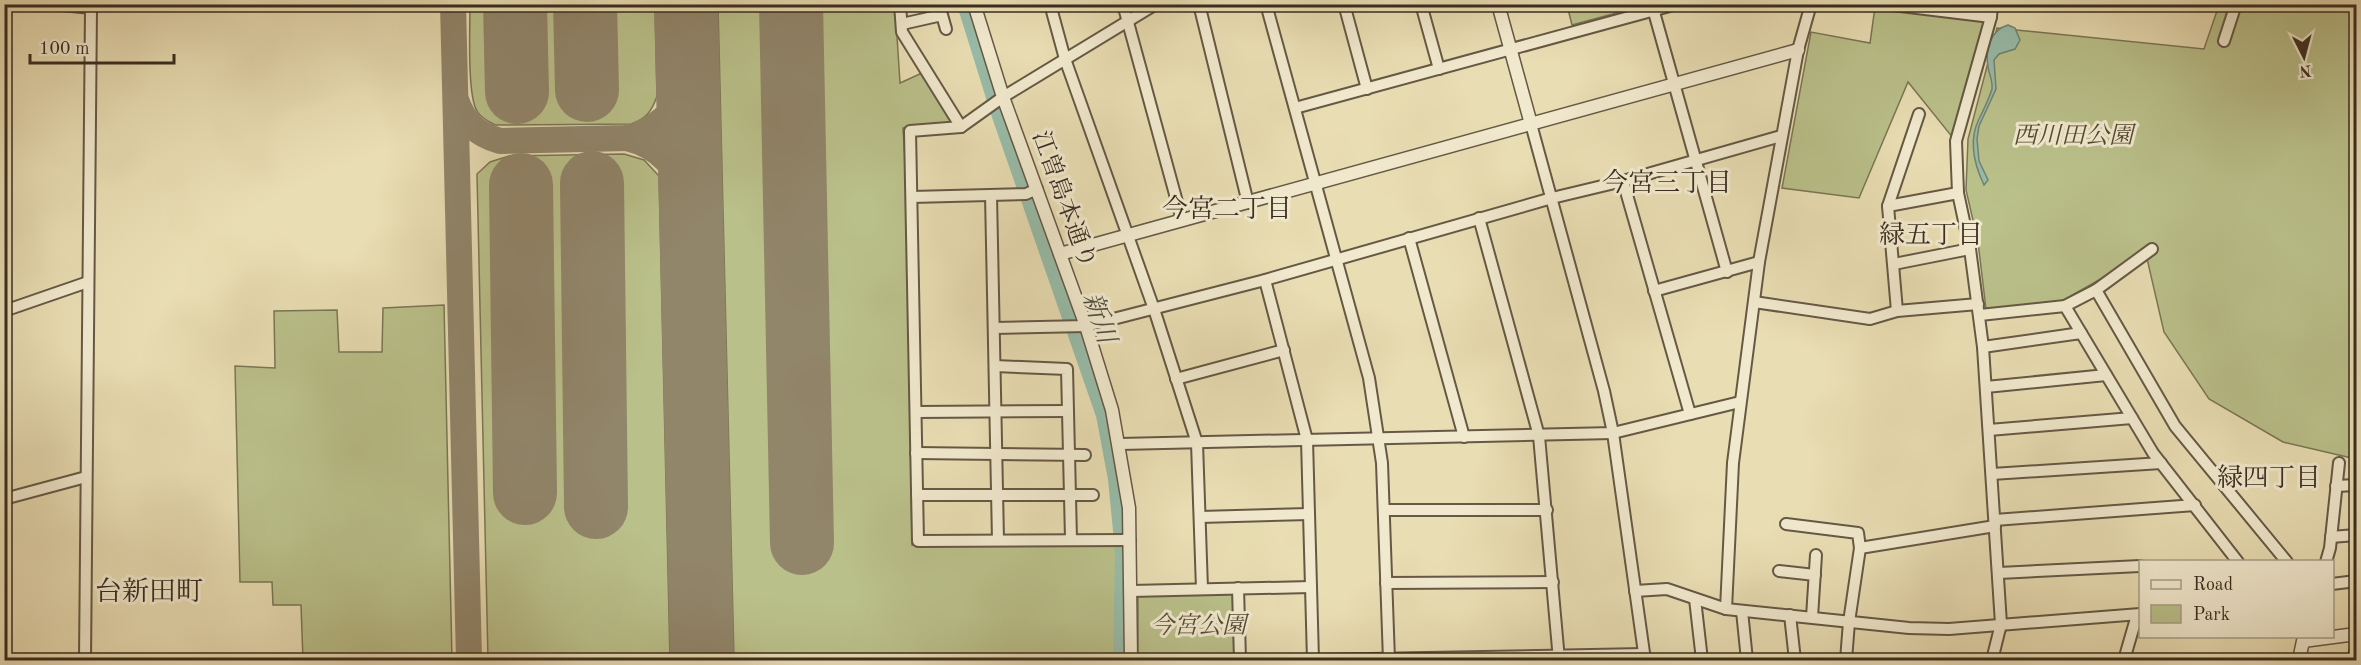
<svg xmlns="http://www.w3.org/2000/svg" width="2361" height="665" font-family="'Old Standard TT','Noto Serif JP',serif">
<rect width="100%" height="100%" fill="#e9ddb3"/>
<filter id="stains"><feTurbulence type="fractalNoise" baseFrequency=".00333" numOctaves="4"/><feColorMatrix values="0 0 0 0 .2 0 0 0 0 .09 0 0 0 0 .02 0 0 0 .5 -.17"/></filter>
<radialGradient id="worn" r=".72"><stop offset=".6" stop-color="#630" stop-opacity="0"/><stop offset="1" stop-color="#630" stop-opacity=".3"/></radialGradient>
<g fill="#bac08a" stroke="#7a7655" stroke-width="1.5">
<path d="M470 5H655L657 96C652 111 646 119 631 124L495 125C488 121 481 118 477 111 467 95 470 27 470 5Z"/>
<path d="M718 5H895L900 83 922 73 953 125 903 128 907 189 912 545 1112 542 1118 547 1116 660H734Z"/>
<path d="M1646 5 1572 25 1567 5 1646 4Z"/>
<path d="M2219 5H2356V459L2283 442 2209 399 2164 332 2145 250 2143 255 2062 301 1986 309 1978 242 1966 190 1968 139 1997 28 2204 49Z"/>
<path d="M1875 7 1979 19 1984 24 1953 138 1908 82 1859 198 1782 188 1811 32 1870 43Z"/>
<path d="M624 154 644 160 659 176 670 660H488L477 174 490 162 509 156Z"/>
<path d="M444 305 452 660H303L301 605H273L272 582H240L235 366 275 368 274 311 337 310 339 352H382L383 308Z"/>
<path d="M1229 593 1234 597 1235 660H1138V596Z"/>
</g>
<path fill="#98bca9" stroke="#728372" stroke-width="1.5" d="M2008 25 2015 28 2020 40 2015 49 1999 54 1994 60 1996 89 1979 126 1977 139 1979 161 1988 180 1984 185C1974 164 1968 141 1979 119 1984 109 1989 99 1992 89 1993 81 1989 74 1988 67 1985 50 1990 30 2008 25Z"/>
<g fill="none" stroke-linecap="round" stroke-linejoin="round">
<path stroke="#98bca9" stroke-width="16" d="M965 4 1000 116 1104 415 1116 479 1123 551 1121 660"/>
<g stroke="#91856a" stroke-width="26">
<path d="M453 4 469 660"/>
<path d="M456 100C464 123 478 135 500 141L627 138C653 132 677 111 688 86"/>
<path d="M627 138C661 146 681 171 691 204"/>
</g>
<g stroke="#91856a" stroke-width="64">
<path d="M515 4 517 92"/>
<path d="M585 4 587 90"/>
<path d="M686 4 702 660"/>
<path d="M791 4 802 543"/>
<path d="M592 183 596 507"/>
<path d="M521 185 525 493"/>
</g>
<g stroke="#655945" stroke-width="14">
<g id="minor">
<path d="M53 4 91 8 85 660"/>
<path d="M900 4 902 32 961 127"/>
<path d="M1050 4 1065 59 1154 309 1197 443 1202 589"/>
<path d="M1123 4 1182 220"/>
<path d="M1199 4 1248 203"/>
<path d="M1266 4 1369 378 1382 463 1389 660"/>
<path d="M1344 4 1367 89"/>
<path d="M1421 4 1439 69"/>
<path d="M1884 4 1991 17"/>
<path d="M1992 4 1991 17 1956 141 1958 193 1970 249 1983 347 2001 624 1992 660"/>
<path d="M1652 5 1727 272"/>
<path d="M902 24 942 15 946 29"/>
<path d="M2224 41 2236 4"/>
<path d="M1295 108 1677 4"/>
<path d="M1531 124 1604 391 1613 433 1645 660"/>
<path d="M1623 181 1690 414"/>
<path d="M991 195 998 540"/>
<path d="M912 197 1026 194 1037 189"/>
<path d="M1888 206 1958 193"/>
<path d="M1479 218 1539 436 1559 660"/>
<path d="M1409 238 1464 437"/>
<path d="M1894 264 1970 249"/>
<path d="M1265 280 1307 440 1313 660"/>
<path d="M2096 290 2175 426 2287 562"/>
<path d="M1654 291 1759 262"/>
<path d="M1754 302 1870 319 1897 311 1978 304"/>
<path d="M2065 306 2153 453 2238 562"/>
<path d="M4 311 88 282"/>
<path d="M1897 311 1888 206 1919 114"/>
<path d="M1980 315 2065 306 2096 290 2152 249"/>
<path d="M994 328 1086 326 1265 280 1552 198 1623 181 1781 136"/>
<path d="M1983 347 2081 333"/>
<path d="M995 366 1067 369 1071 539"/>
<path d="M1176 379 1284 350"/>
<path d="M1986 387 2106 375"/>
<path d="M916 412 1068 411"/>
<path d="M1989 430 2132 418"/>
<path d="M1120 444 1613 433 1740 402"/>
<path d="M916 453 1085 455"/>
<path d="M1992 474 2161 463"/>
<path d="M2336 486 2356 485"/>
<path d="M917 495H1093"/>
<path d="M4 499 86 477"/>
<path d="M1384 510H1547"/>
<path d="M1200 517 1309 514"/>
<path d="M1995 520 2195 505"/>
<path d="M1786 524 1858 533 1860 548"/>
<path d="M2331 537 2356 535"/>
<path d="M1130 540 918 541 910 131 961 127 1003 97 1156 4"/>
<path d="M2326 562 2330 548 2339 463"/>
<path d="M1779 571 1815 575"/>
<path d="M1999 573 2140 566"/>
<path d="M1386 583 1553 582"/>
<path d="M2332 584 2356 581"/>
<path d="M1238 588 1240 660"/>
<path d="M1131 591 1311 587"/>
<path d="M1635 591 1667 589 1726 609 1909 628 1949 629 2140 614"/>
<path d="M1695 599 1702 660"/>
<path d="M1726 609 1733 463 1759 262 1798 50 1811 4"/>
<path d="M1742 611 1747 660"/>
<path d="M1790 615 1795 660"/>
<path d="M1812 617 1816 555"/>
<path d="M1313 660 1644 654"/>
<path d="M1846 660 1849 622 1860 548 1995 526"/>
<path d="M2124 660 2137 615"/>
<path d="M2353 660 2356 648"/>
</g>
</g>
<g stroke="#655945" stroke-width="15">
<g id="tertiary">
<path d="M974 4 1003 97 1086 326 1112 410 1129 508 1131 660"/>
<path d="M1498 4 1531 124"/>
<path d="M1060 254 1798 50"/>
<path d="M2299 660 2303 641 2356 634"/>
</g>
</g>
<use href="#minor" stroke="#f1e9ce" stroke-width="10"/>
<use href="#tertiary" stroke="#f1e9ce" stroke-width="12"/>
</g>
<g text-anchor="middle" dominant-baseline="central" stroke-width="6" stroke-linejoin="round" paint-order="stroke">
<g font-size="24" font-style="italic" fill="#534a35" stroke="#f1e9ce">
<text x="2073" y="137">西川田公園</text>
<text x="1198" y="627">今宮公園</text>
</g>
<g font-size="24" fill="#392d20" stroke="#f1e9ce">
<text transform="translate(1063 200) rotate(70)">江曽島本通り</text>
</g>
<g font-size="26" fill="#392d20" stroke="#f1e9ce">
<text x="1667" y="184">今宮三丁目</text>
<text x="1227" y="210">今宮二丁目</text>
<text x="1931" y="236">緑五丁目</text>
<text x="2269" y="479">緑四丁目</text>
</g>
<g font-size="26" font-style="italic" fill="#515142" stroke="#f1e9ce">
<text transform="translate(1098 318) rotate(71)">新川</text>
</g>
<g font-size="27" fill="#392d20" stroke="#f1e9ce">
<text x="149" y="592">台新田町</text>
</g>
</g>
<rect width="2361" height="665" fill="none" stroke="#e9ddb3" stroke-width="24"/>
<rect x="6" y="6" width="2349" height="653" fill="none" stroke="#392d20" stroke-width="3"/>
<rect x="12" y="12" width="2337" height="641" fill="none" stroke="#392d20" stroke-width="1.5"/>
<rect x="2139" y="560" width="195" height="78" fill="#f1e9ce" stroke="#a79e88" stroke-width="1.5"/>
<rect x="2151" y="580" width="30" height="9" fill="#f1e9ce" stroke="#a79e88" stroke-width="1.5"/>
<text x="2193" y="590" font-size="18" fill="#392d20">Road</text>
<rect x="2151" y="605" width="30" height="18" fill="#bac08a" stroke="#a79e88" stroke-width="1.5"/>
<text x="2193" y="620" font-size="18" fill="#392d20">Park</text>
<g transform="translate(2304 57) rotate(174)" stroke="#f1e9ce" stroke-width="4.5" paint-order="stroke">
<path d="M0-4.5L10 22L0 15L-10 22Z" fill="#392d20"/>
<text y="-9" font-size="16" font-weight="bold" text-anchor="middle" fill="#392d20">N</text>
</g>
<path d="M30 54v9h144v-9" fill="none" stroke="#392d20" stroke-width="3"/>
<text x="39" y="54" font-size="18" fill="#392d20" stroke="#f1e9ce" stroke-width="4.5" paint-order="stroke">100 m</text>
<rect width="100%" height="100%" filter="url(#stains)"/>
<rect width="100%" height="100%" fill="url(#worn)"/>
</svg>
